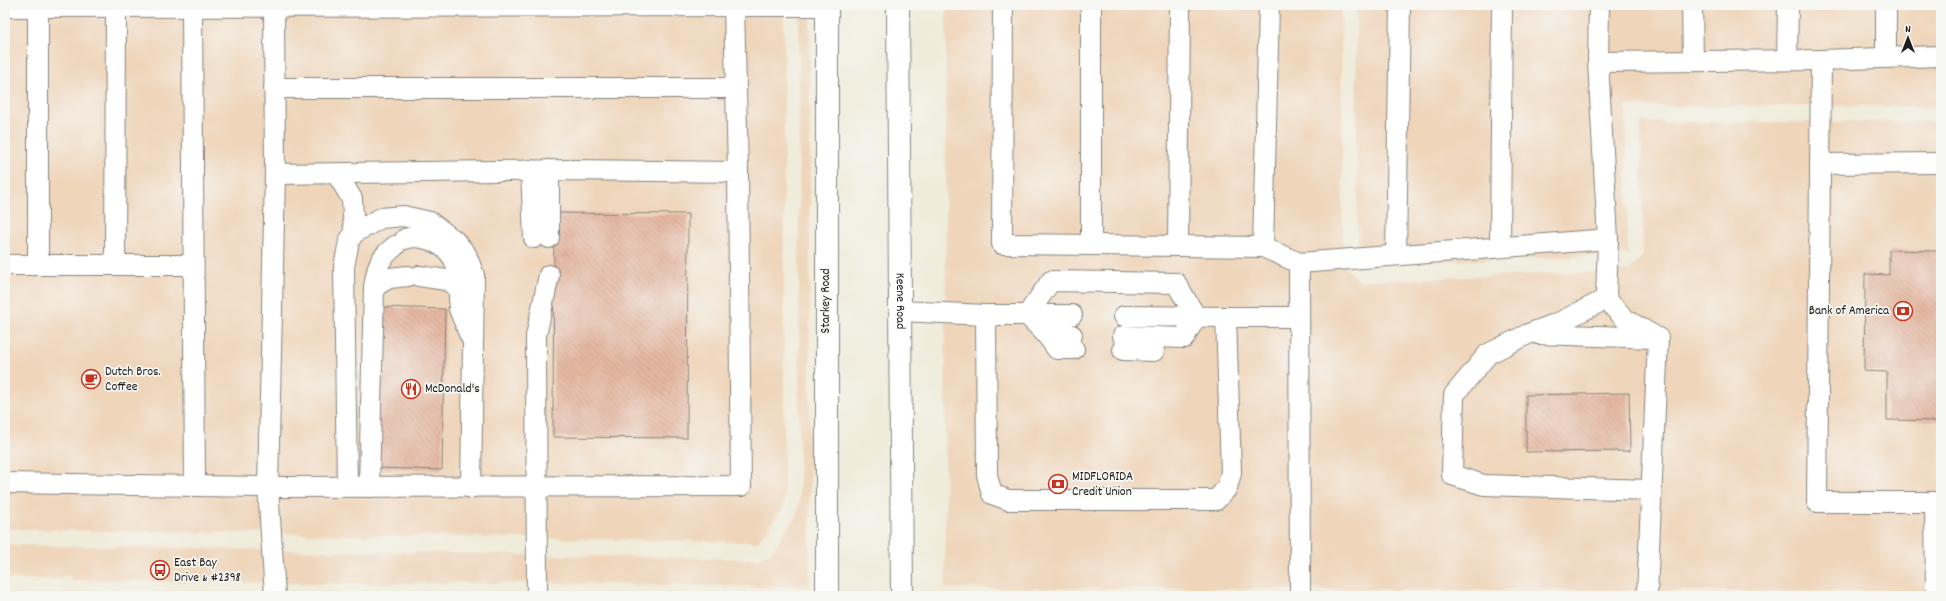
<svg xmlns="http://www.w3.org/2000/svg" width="1946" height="601" font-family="Dekko,sans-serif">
<defs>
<pattern id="building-back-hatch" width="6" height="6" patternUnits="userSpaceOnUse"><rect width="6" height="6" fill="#e5b8a2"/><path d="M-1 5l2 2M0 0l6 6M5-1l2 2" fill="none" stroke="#c49e8b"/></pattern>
</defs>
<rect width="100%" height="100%" fill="#f6f6f2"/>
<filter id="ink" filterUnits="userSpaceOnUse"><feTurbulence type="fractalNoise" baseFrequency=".025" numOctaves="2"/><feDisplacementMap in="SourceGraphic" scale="8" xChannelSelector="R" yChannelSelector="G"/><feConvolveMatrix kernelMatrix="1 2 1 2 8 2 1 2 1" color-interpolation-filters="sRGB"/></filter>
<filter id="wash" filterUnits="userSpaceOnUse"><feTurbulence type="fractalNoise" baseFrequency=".012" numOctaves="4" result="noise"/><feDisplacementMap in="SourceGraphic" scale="16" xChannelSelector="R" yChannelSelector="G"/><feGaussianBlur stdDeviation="0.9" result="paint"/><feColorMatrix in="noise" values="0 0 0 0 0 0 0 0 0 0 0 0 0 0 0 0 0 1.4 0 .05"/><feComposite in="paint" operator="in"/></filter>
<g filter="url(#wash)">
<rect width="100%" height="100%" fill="#f0ecdb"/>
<g fill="#efd6bb">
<path d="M5 5H784V506L758 542 5 529Z"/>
<path d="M799 5H810V587L537 583H275L71 580 70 575 56 579H5V545L758 559 770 553 796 515 799 506Z"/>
<path d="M946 5H1341L1343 264 1358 281 1629 271 1643 255 1641 122H1941V586L1931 592 945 588Z"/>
<path d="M1356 5H1941V106H1626L1628 255 1358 264Z"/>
</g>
<g id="blocks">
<g fill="url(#building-back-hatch)">
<path d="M554 213 688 214 687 438 553 437Z"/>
<path d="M1889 250 1941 251V421L1887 420V372L1864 371 1865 274 1889 275Z"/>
<path d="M380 307 445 309 442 470 377 468Z"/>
<path d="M1629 393 1630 451 1526 452V395Z"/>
</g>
</g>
</g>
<g filter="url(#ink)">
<use href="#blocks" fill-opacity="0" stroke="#86847c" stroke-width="1"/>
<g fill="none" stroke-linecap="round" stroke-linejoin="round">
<g stroke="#86847c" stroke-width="22">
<g id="service">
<path d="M734 5 738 172"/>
<path d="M1003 5 1002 244 1263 247 1299 263 1300 596"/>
<path d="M1091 5V245"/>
<path d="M1599 5 1598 62 1608 239 1606 299 1626 320 1658 338 1647 596"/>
<path d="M1692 5 1693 61"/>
<path d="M5 7 827 6"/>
<path d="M38 7V265"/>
<path d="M192 7 195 486"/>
<path d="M274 7 275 174 268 487 275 596"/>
<path d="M1886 58V5"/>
<path d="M1787 60 1788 5"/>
<path d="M1821 60 1817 502H1941"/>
<path d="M1598 62 1821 60 1941 56"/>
<path d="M274 88H735"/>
<path d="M1820 164 1941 163"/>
<path d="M531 170 534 238"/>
<path d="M549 170V238"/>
<path d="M337 174 352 199 354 233"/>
<path d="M405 239C423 233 451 246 456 265 458 272 458 280 459 287"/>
<path d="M1178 246 1180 5"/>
<path d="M1263 247 1269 5"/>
<path d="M1500 247 1502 5"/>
<path d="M1396 255 1400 5"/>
<path d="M1299 263 1608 239"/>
<path d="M5 265H192"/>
<path d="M115 265 116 7"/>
<path d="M419 276 446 280 459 287V309L470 336"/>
<path d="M374 287C378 265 377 261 395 246"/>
<path d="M1606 299 1560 322 1528 334 1488 354 1454 395 1452 475 1484 485 1650 490"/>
<path d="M900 311 986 315 987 475 992 494 1008 500H1216L1227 488 1231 473 1226 317H1299"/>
<path d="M986 315H1072"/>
<path d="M1124 316 1226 317"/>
<path d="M1046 334 1057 349H1074"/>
<path d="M1538 334 1656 338"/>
<path d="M1072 335 1046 334 1027 315 1051 281 1176 283 1196 317 1184 338 1123 336"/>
<path d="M1123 350 1154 351"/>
<path d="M5 483 268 487 741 486 738 172 570 170 275 174"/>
<path d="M347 486 344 267 349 241 354 233 381 218 403 216 430 222 454 240 466 254 474 275 471 488"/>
<path d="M369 487 374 287 389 278 408 276"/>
<path d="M1935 502 1936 596"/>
<path d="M537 596 536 336 549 275"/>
</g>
</g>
<g stroke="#86847c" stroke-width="24">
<g id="secondary">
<path d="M827 5V596"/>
<path id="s1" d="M898 5 902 596"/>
</g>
</g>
<use href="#service" stroke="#fff" stroke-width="20"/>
<use href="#secondary" stroke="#fff" stroke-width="22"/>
</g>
</g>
<defs>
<g id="bank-ring" transform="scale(1)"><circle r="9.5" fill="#f6f6f2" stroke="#c8321e" stroke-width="1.5"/><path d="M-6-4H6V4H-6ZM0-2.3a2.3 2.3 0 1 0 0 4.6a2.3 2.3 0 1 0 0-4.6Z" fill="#c8321e"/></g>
<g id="cafe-ring" transform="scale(1)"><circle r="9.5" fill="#f6f6f2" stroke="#c8321e" stroke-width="1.5"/><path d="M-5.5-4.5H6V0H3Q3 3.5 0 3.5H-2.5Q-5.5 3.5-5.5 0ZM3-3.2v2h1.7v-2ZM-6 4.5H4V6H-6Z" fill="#c8321e"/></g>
<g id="restaurant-ring" transform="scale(1)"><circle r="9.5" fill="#f6f6f2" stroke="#c8321e" stroke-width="1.5"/><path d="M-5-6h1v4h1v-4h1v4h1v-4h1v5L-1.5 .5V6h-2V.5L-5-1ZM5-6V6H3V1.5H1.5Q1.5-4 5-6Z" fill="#c8321e"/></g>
<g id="bus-ring" transform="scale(1)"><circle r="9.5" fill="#f6f6f2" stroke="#c8321e" stroke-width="1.5"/><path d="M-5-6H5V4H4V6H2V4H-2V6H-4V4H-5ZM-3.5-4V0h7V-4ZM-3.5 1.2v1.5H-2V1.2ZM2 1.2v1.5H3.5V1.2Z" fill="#c8321e"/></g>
</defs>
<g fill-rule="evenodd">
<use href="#bank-ring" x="1903" y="311"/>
<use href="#cafe-ring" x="91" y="379"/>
<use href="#restaurant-ring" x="411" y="389"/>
<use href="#bank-ring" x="1058" y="484"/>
<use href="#bus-ring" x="160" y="570"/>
</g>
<g text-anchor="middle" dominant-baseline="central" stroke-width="3.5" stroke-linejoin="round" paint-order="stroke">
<g font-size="13" fill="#1c1c1c" stroke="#f6f6f2">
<text transform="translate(826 301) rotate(-90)">Starkey Road</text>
<text stroke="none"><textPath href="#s1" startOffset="296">Keene Road</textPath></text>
</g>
<g font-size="13" fill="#1c1c1c" stroke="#f6f6f2" text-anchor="start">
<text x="1889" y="311" text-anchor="end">Bank of America</text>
<text x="105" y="372">Dutch Bros.<tspan x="105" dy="15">Coffee</tspan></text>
<text x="425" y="389">McDonald's</text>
<text x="1072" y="477">MIDFLORIDA<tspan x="1072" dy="15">Credit Union</tspan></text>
<text x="174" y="563">East Bay<tspan x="174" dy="15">Drive &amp; #2398</tspan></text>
</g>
</g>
<rect width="1946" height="601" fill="none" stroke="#f6f6f2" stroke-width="20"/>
<g transform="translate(1908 38)" stroke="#f6f6f2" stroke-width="3" paint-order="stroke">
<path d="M0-3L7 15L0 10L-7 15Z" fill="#1c1c1c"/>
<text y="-6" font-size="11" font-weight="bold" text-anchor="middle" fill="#1c1c1c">N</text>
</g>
</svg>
